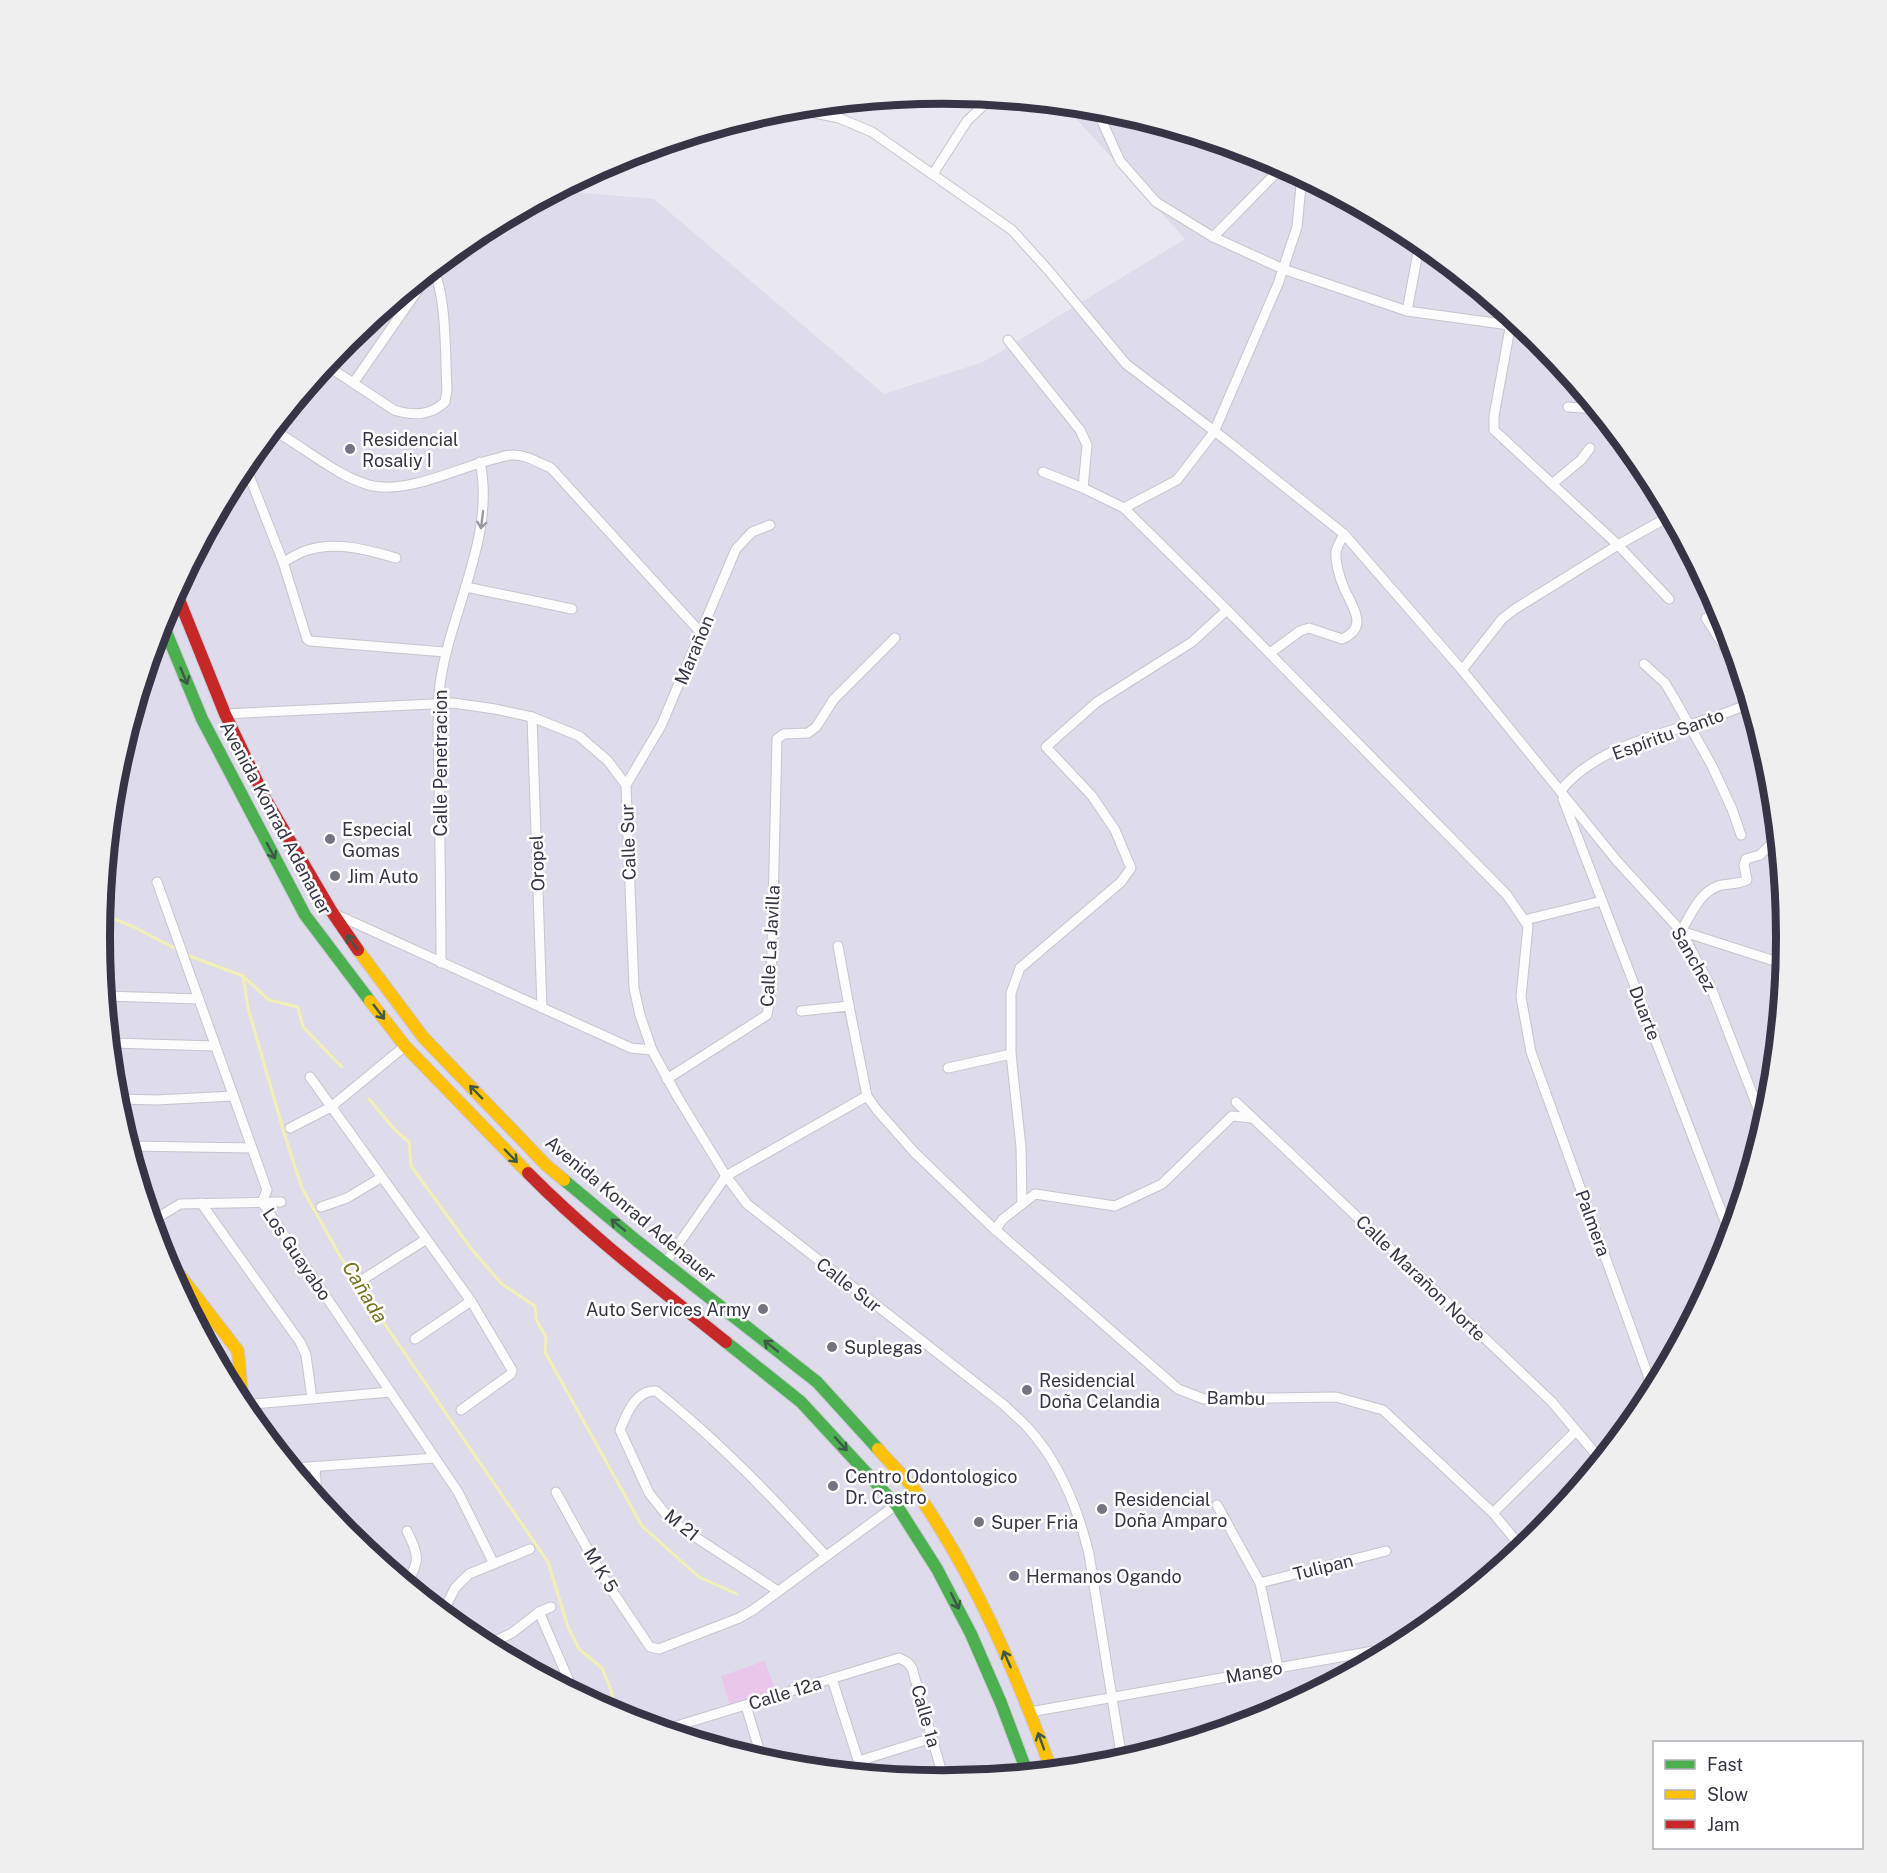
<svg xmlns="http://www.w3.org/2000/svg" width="1887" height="1873" font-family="'Public Sans',sans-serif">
<rect width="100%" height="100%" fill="#e9e8f0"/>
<path fill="#dedbea" d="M1064 105 1108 109 1267 157 1412 235 1540 340 1645 468 1723 614 1771 772 1787 937 1771 1101 1723 1260 1645 1405 1540 1533 1412 1638 1266 1716 1108 1764 943 1780 779 1764 620 1716 475 1638 347 1533 242 1405 164 1259 116 1101 100 936 116 772 164 613 242 468 347 340 475 235 558 191 654 199 884 394 983 362 1185 239Z"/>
<path fill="#eac6ec" d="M765 1661 775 1690 730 1705 721 1676Z"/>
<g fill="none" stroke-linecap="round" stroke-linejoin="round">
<g stroke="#f1efb5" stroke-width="3">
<path d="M102 914 134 927 178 950"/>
<path d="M101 931 103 932"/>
<path d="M187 955 243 976 248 1008 285 1136 302 1188 340 1256 382 1320 548 1562 568 1627 579 1649 602 1668 611 1690 616 1713"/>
<path d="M243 976 269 1000 298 1007 303 1027 342 1067"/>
<path d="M369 1099 396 1131 409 1142 411 1166 473 1251 502 1284 535 1306 536 1319 546 1337 545 1352 642 1526 699 1577 737 1594"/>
</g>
<g stroke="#c6c4ce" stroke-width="11">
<g id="street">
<path d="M791 108 839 118 872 132 1012 230 1049 271 1126 364 1230 443 1344 534 1462 670 1617 861 1681 931 1710 985 1764 1124"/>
<path d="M1096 108 1120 161 1156 202 1213 237 1283 269 1407 311 1524 327"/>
<path d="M1169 133H1187"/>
<path d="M933 174 967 121 991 98"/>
<path d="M1213 237 1283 166"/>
<path d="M1407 311 1420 242"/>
<path d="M1512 317 1494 416V430L1618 545 1669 599"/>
<path d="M1008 340 1080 430 1087 445 1083 488"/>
<path d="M326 365 394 410C413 416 430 416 445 402L447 390C445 357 447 297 433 269"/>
<path d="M354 382 431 271"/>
<path d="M1568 407 1596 409"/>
<path d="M273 430C303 446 340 479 373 486 411 493 457 468 494 459 499 458 506 455 512 455 525 454 539 463 551 468L701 633"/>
<path d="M245 465 283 562 307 639 310 641 445 652"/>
<path d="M1043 472 1083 488 1124 508 1177 480 1214 432 1278 284 1297 227 1302 176"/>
<path d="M1552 484 1581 460 1590 448"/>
<path d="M1124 508 1227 610 1507 895 1528 926 1521 997 1531 1052 1648 1375 1650 1395"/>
<path d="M283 562C291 558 300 552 308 550 337 541 368 550 396 558"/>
<path d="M466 587 572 609"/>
<path d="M1706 618 1740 671"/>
<path d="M1270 653 1300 631 1309 628 1342 639C1369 627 1353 608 1344 588 1340 579 1335 562 1336 552 1337 546 1342 539 1344 534"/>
<path d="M1644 664 1665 683 1674 698 1712 766 1732 809 1741 835"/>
<path d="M1462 670 1502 619 1515 609 1618 545 1670 516"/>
<path d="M225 714 453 703 495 709 532 717 579 736 608 761 626 785"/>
<path d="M532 717 542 1008"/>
<path d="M626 785 634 988 640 1015 652 1050 677 1096 726 1176 747 1204 1004 1405C1012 1413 1021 1420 1028 1428 1060 1463 1078 1509 1089 1554L1122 1760"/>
<path d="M626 785 661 726 736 549 752 532 770 525"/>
<path d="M1560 791C1607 735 1687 733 1750 703"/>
<path d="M1563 799 1730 1234"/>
<path d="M1769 846 1760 855 1746 859 1744 865 1747 880C1738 885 1727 883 1718 886 1699 893 1691 915 1681 931L1784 964"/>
<path d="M157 882 267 1190 262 1202 458 1492 494 1564"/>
<path d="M335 914 631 1048 652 1050"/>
<path d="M1525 920 1602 901"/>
<path d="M838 946 849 1006"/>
<path d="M441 963C441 903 440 844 439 785 439 752 436 717 440 684 450 611 496 536 480 462"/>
<path d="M106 996 199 999"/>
<path d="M801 1011 849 1006 867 1096 877 1110 915 1153 990 1225 1178 1389 1204 1399 1336 1397 1383 1410 1493 1513 1522 1548"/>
<path d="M111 1043 215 1046"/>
<path d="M1011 1054V993L1020 968 1121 882 1131 868 1115 830 1092 796 1046 747 1097 702 1192 642 1227 610"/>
<path d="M948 1068 1011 1054 1021 1147 1022 1204"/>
<path d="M310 1077 471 1301 512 1370 511 1374 461 1410"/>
<path d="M667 1079 767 1015 771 992 777 739 784 734 808 733 816 727 834 699 895 638"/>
<path d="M116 1099 156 1100 233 1096"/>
<path d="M1236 1102 1552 1402 1600 1459"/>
<path d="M290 1128 331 1107 405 1046"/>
<path d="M130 1146 252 1148"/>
<path d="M201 1203 300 1342 306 1355 312 1399"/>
<path d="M321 1207 347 1198 382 1177"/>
<path d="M152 1221 180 1204 281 1202"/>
<path d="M995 1230 1003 1219 1035 1194 1115 1206 1162 1184 1232 1116 1252 1118"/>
<path d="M666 1262 726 1176 867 1096"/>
<path d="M365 1278 425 1240"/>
<path d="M415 1339 471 1301"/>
<path d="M243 1405 390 1392"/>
<path d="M315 1467 317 1496"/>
<path d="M294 1468 435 1458"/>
<path d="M556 1492 603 1577 650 1647 659 1649 739 1618 753 1610 896 1505"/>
<path d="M1217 1505 1260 1583 1278 1667"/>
<path d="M1493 1513 1576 1431"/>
<path d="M407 1582C421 1561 418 1553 407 1531"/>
<path d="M1260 1583 1386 1551"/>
<path d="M778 1591 680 1527 664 1512 649 1493 620 1430C626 1415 636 1389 656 1391 719 1441 772 1497 826 1556"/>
<path d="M443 1612 455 1588 469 1574 530 1549"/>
<path d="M539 1612 573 1690"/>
<path d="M494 1648 497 1640 512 1633 539 1612 551 1607"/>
<path d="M832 1679 862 1772"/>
<path d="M746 1706 762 1759"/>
<path d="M1030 1712 1396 1647"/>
<path d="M669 1730 670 1728 899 1658 907 1662 912 1668 944 1780"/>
<path d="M859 1761 932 1738"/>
</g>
</g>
<g stroke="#cbc7d8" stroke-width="14">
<g id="fast">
<path d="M162 622 202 719 305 915 370 1001"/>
<path d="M564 1180 637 1241 817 1382 878 1449"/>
<path d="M726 1342 801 1402 897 1506 937 1569 971 1634 1001 1703 1027 1772"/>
</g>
</g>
<g stroke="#cbc7d8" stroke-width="14">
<g id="slow">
<path d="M358 950 423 1037 546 1165 564 1180"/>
<path d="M370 1001 405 1046 528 1173"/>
<path d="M162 1252 238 1351 243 1406"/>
<path d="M878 1449C890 1463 904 1476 915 1490 974 1574 1016 1673 1051 1769"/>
</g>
</g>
<g stroke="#cbc7d8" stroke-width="14">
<g id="jam">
<path d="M176 592 225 714 266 800 332 912 358 950"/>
<path d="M528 1173C589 1235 659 1288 726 1342"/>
</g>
</g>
<use href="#street" stroke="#fcfcfd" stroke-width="9"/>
<use href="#fast" stroke="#4caf50" stroke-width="12"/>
<use href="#slow" stroke="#ffc107" stroke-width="12"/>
<use href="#jam" stroke="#c62828" stroke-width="12"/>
</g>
<defs><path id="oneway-shaft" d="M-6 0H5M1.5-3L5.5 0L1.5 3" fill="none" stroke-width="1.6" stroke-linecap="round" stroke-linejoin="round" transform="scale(1.5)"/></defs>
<use stroke="#9a98a1" href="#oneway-shaft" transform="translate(482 520) rotate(97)"/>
<g stroke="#3d5948">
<use href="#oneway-shaft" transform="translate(184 676) rotate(67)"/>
<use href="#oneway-shaft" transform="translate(271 851) rotate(62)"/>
<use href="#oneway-shaft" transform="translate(352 942) rotate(-125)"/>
<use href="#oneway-shaft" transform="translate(379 1012) rotate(53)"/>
<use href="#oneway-shaft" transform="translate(476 1092) rotate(-134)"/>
<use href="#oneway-shaft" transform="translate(511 1156) rotate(46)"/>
<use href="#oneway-shaft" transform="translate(618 1225) rotate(-141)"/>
<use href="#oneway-shaft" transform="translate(771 1346) rotate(-142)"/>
<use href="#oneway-shaft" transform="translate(841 1444) rotate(48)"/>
<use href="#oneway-shaft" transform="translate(955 1601) rotate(64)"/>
<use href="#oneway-shaft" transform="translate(1007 1659) rotate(-114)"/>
<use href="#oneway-shaft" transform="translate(1041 1741) rotate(-110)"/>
</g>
<g fill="#757381" stroke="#fff" stroke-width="2">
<circle cx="350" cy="449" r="6"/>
<circle cx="330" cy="839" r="6"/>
<circle cx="335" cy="876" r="6"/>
<circle cx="763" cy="1309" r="6"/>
<circle cx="832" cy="1347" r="6"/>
<circle cx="1027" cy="1390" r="6"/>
<circle cx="833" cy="1486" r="6"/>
<circle cx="1102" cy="1509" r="6"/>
<circle cx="979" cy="1522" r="6"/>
<circle cx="1014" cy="1576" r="6"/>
</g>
<g text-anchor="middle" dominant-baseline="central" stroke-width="5" stroke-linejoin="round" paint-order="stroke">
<g font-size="18" fill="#373445" stroke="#fff" text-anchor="start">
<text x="362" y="439">Residencial<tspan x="362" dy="21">Rosaliy I</tspan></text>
<text x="342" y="829">Especial<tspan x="342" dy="21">Gomas</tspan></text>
<text x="347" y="876">Jim Auto</text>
<text x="751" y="1309" text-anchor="end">Auto Services Army</text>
<text x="844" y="1347">Suplegas</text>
<text x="1039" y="1380">Residencial<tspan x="1039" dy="21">Doña Celandia</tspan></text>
<text x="845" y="1476">Centro Odontologico<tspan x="845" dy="21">Dr. Castro</tspan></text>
<text x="1114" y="1499">Residencial<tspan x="1114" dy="21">Doña Amparo</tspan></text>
<text x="991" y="1522">Super Fria</text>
<text x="1026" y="1576">Hermanos Ogando</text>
</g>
<g font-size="18" fill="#373445" stroke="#fff">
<text transform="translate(694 650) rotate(-67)">Marañon</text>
<text transform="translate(1668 734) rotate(-20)">Espíritu Santo</text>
<text transform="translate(440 763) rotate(-90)">Calle Penetracion</text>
<text transform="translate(276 818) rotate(62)">Avenida Konrad Adenauer</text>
<text transform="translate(628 842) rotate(-92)">Calle Sur</text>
<text transform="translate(537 863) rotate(-92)">Oropel</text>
<text transform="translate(770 946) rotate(-87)">Calle La Javilla</text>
<text transform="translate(1694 959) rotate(60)">Sanchez</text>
<text transform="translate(1645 1013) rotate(69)">Duarte</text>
<text transform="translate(631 1209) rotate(40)">Avenida Konrad Adenauer</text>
<text transform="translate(1593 1223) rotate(70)">Palmera</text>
<text transform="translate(297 1254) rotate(56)">Los Guayabo</text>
<text transform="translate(1421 1278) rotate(44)">Calle Marañon Norte</text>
<text transform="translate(849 1285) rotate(38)">Calle Sur</text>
<text transform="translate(1236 1398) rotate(1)">Bambu</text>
<text transform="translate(682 1525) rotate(39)">M 21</text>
<text transform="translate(1323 1567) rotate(-14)">Tulipan</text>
<text transform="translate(601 1570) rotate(59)">M K 5</text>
<text transform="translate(1254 1672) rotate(-10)">Mango</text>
<text transform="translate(785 1693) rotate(-17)">Calle 12a</text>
<text transform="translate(926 1716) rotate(74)">Calle 1a</text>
</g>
<g font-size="20" font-style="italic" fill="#75731e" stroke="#fff">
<text transform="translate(365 1292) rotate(59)">Cañada</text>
</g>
</g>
<path d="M0 0H1887V1873H0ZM110 937a833 833 0 1 1 1666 0a833 833 0 1 1-1666 0Z" fill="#efeff0" fill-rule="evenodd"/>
<path fill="none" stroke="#373445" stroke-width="8" d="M110 937a833 833 0 1 1 1666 0a833 833 0 1 1-1666 0Z"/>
<rect x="1653" y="1741" width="210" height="108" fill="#ffffff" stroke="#afaeb5" stroke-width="1.5"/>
<rect x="1665" y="1760" width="30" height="9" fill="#4caf50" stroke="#afaeb5" stroke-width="1.5"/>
<text x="1707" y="1771" font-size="18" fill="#373445">Fast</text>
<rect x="1665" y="1790" width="30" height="9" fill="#ffc107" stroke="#afaeb5" stroke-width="1.5"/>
<text x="1707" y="1801" font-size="18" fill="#373445">Slow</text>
<rect x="1665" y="1820" width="30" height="9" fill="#c62828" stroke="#afaeb5" stroke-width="1.5"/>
<text x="1707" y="1831" font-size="18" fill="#373445">Jam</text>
</svg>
